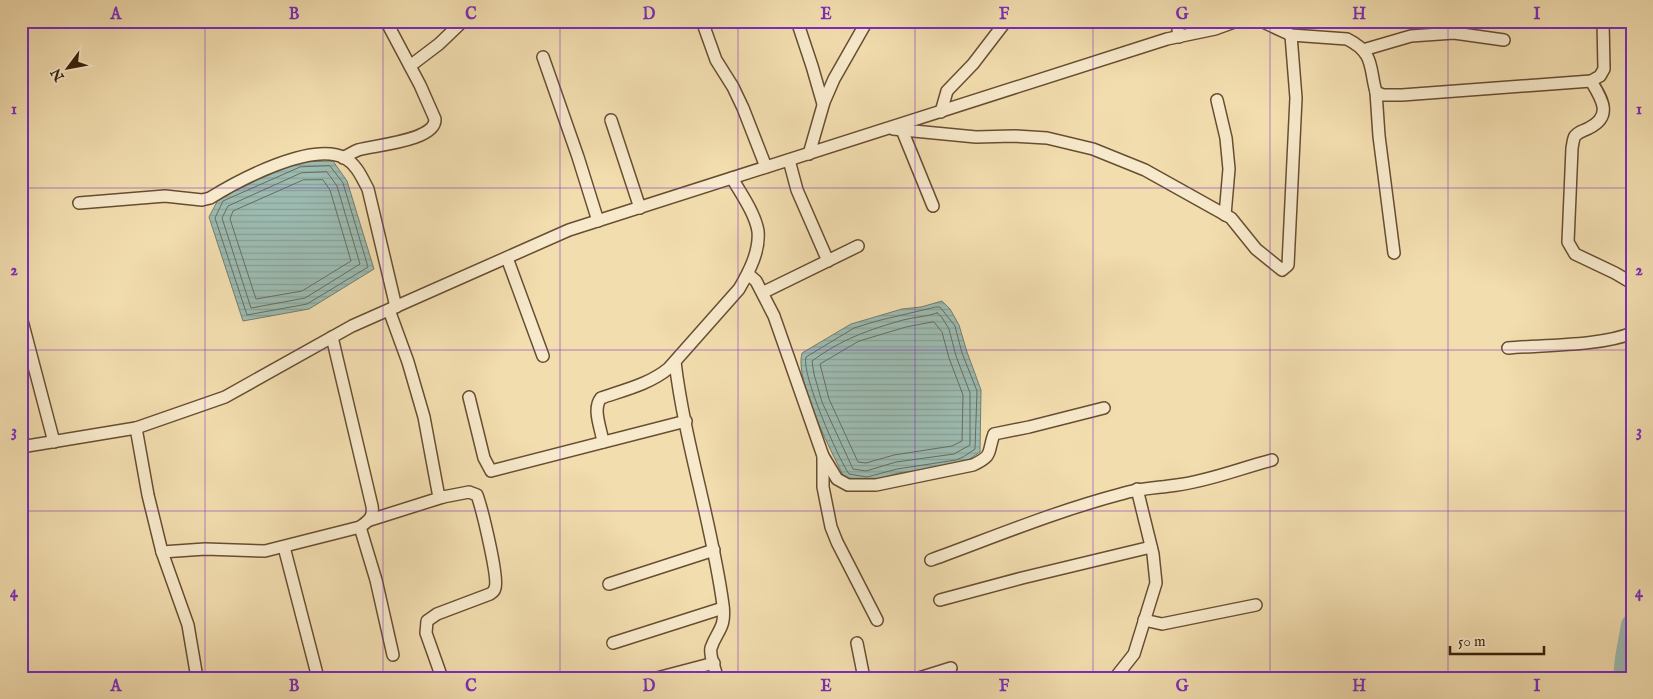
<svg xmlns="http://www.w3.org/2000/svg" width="1653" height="699" font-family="'IM FELL English',serif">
<defs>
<pattern id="water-rules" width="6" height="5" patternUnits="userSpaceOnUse" patternTransform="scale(1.25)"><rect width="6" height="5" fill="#9cbbb1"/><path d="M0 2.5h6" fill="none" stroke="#87a097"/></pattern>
</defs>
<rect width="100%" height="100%" fill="#f2ddaf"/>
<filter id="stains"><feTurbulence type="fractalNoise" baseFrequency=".004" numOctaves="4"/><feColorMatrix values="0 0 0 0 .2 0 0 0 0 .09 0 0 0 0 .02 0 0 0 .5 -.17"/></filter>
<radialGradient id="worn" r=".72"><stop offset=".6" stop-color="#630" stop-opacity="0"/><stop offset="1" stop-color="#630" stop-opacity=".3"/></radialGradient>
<g fill="url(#water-rules)" stroke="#747d6d">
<path d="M333 161 347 181 374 269 309 309 243 321 209 217 220 196 299 162Z"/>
<path d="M942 301 950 309 959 325 967 352 981 390 980 452 965 462 948 466 898 473 867 482 845 479C832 453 794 380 802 353L851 324 902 309 921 307Z"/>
</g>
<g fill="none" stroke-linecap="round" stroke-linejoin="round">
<g stroke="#6a6d5c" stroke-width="1">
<path d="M330 166 343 183 368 267 307 304 247 315 215 218 223 201 300 167Z"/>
<path d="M327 172 337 186 360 264 305 298 251 308 222 218 228 206 301 173Z"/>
<path d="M323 180 330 190 351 261 302 291 256 299 230 219 233 211 303 180Z"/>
<path d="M936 307H940L955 326 962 353 977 391 975 449 963 457 956 460 897 469 867 477 849 474C838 458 801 374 806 357L854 328 877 321Z"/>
<path d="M937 313 941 316 949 329 956 356 970 393V445L954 454 896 462 866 471 853 469 822 402 814 374 812 361C842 339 868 330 903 320 914 317 926 317 937 313Z"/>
<path d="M934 322 942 332 949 358 963 395 962 441 952 446 894 455 866 463 858 462 829 399 820 364 859 341 906 327Z"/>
</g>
<path stroke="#9cbbb1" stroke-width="22" d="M1624 678 1626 658 1632 625"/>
<g stroke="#674e31" stroke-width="14">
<g id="street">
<path d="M702 21 716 60 733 87 743 108 766 167"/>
<path d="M797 21 812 66 823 104"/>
<path d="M1177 21 1179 37"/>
<path d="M1261 21 1291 35 1347 39C1375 53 1369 67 1376 92L1383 95H1402L1591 81 1600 76 1604 69 1603 21"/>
<path d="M1363 50 1411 36 1454 33 1504 40"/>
<path d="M543 57 578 157 598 221"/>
<path d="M410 66 439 44 463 21"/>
<path d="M1591 81C1602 99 1613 116 1589 128 1584 131 1579 131 1575 136 1573 139 1573 144 1572 148L1568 242 1575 254 1615 273 1632 283"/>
<path d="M1376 92 1379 136 1394 253"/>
<path d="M1217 100 1226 138 1229 169 1225 215"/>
<path d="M941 112 947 91 973 64 1006 21"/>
<path d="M611 120 640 208"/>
<path d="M893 129 976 137 1014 136 1047 138 1093 149 1145 170 1231 218 1256 249 1282 270 1288 265 1296 98 1291 35"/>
<path d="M902 130 933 206"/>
<path d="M809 154 824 102 834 79 867 21"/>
<path d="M343 158C348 155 353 152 358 150 374 145 436 141 435 119L420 85 386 21"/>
<path d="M789 160 797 190 828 261"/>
<path d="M79 203 165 196 202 200 210 198C239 180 312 141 345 158 357 165 362 178 368 189L396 307"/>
<path d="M507 258 543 356"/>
<path d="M748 274 756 281 774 316 823 456 837 479 848 485H876L973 465C994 455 987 453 994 434L1029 427 1104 408"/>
<path d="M764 292 858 246"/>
<path d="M389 310 408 362 424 417 438 492 440 496 443 497 469 492 477 495C482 509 499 578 495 588 494 592 493 592 490 594L437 614 427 621 426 633 442 678"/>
<path d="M21 317 54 442"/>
<path d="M1508 348C1542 345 1602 346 1632 333"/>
<path d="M675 362C685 444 712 523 723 605 726 629 717 630 711 648 709 657 716 669 717 678"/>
<path d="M469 397 484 458 491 471 686 421"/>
<path d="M136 428 148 495 162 552 188 625 197 678"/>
<path d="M603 442C601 428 592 409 601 398 624 390 650 384 669 368L739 289C749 272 760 251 758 231 755 213 741 194 732 178"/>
<path d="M21 447 136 428 225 397 352 326 569 230 1167 39 1215 29 1237 21"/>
<path d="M823 456V487L831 527 837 542 877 620"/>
<path d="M370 520 443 497"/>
<path d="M360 527 376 580 393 655"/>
<path d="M284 547 318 678"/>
<path d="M162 552 205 549 265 551 360 527C368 521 374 518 372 506L332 337"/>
<path d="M931 560C994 537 1056 511 1121 494 1140 488 1158 488 1177 485 1209 481 1241 468 1272 460"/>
<path d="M609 584 714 550"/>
<path d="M940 600 1022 578 1151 547"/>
<path d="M1144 620 1162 624 1256 605"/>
<path d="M613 643 723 608"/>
<path d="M857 643 864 678"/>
<path d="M657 678 714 663"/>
<path d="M919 678 951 668"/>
<path d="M1115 678 1134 654 1156 583 1153 554 1137 489"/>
</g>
</g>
<g stroke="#391f07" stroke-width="20">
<path id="primary" d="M21 22 22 21"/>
</g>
<use href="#street" stroke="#f7e9cb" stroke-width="11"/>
<use href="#primary" stroke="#e9be78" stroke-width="18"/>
</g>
<path fill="none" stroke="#7b2cbf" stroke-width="1" stroke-opacity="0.55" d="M205 21V678M383 21V678M560 21V678M738 21V678M915 21V678M1093 21V678M1270 21V678M1448 21V678M21 188H1632M21 350H1632M21 511H1632"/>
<rect width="1653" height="699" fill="none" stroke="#f2ddaf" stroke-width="55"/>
<g transform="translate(68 68) rotate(238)" stroke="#f7e9cb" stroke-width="4" paint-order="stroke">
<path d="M0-4L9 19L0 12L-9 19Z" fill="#391f07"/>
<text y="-8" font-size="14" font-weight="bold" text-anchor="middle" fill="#391f07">N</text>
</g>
<path d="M1450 646v8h94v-8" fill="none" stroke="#391f07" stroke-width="2.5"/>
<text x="1458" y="646" font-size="15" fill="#391f07" stroke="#f7e9cb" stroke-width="4" paint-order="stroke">50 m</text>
<rect x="28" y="28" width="1598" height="644" fill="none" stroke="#7b2cbf" stroke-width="2"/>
<g font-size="16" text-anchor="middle" font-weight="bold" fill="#7b2cbf">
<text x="116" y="19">A</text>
<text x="294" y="19">B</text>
<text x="471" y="19">C</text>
<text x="649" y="19">D</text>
<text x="826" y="19">E</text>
<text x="1004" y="19">F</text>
<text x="1182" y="19">G</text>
<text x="1359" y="19">H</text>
<text x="1537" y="19">I</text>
<text x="14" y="114">1</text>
<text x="1639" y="114">1</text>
<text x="14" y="275">2</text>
<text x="1639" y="275">2</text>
<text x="14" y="436">3</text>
<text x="1639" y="436">3</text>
<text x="14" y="597">4</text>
<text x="1639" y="597">4</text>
<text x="116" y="691">A</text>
<text x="294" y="691">B</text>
<text x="471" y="691">C</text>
<text x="649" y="691">D</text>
<text x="826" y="691">E</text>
<text x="1004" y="691">F</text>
<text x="1182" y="691">G</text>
<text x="1359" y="691">H</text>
<text x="1537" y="691">I</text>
</g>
<rect width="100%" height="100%" filter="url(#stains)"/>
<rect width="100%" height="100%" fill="url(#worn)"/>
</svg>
